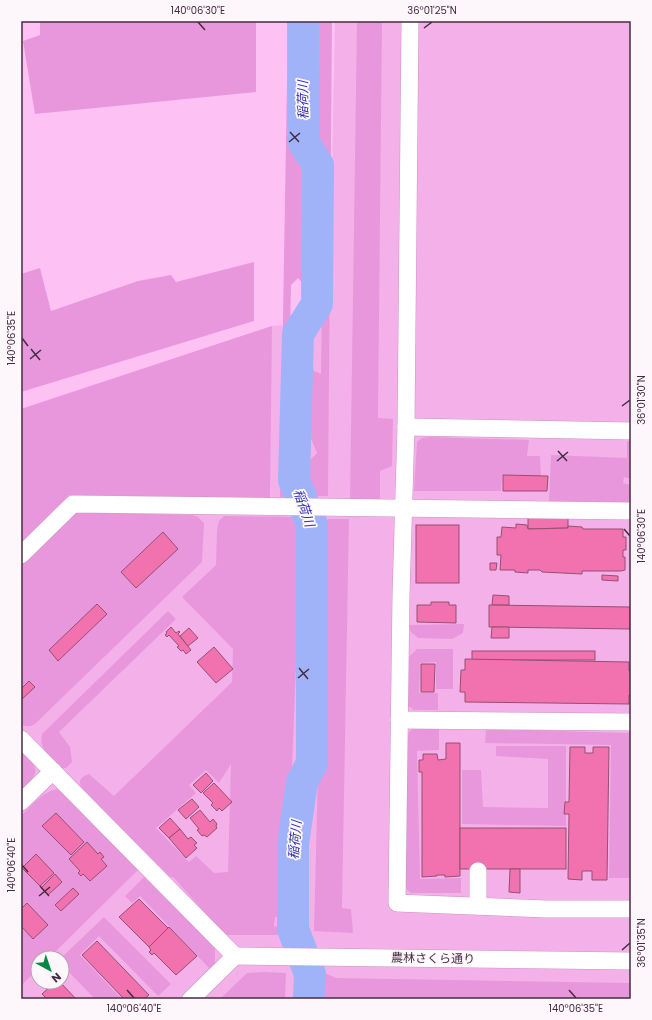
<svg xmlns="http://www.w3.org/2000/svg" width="652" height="1020" font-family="Poppins,'Noto Sans JP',sans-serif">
<rect width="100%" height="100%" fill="#fec1f4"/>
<path fill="#f4b1e9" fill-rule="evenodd" d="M335 21H631V999H21V409L272 326 329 322ZM38 958H62V982H38Z"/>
<g fill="#e997dd" fill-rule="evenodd">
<path d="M40 21H256V92L35 114 23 41 40 35Z"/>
<path d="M288 21H294L295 150 311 164 310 304 305 305 304 285 298 278 291 285 287 482 293 497H280Z"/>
<path d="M311 21H332L328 496H313L303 484V467L317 453 307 429 304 344 314 371 321 374 324 153 315 138Z"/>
<path d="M357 21H382L378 418 393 419 392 466 380 471V500L350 499Z"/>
<path d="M254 262V321L21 392V274L40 268 51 311 138 281 171 275 176 282Z"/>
<path d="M272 326 270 498 69 495 21 542V409Z"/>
<path d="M429 437 529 440 527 456H540L541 476 502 475 501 491H414L417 442 422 438Z"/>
<path d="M627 441H631V479L624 477 623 483 631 485V503L549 502 551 455 627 458Z"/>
<path d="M76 512 192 515 198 517 204 523 202 562 36 723C31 727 28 727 21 725V565Z"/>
<path d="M224 516 302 517 286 916 275 917 274 926 283 928V935H225L173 877H170L81 787C78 780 82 776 89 774L114 796 232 682 233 649 182 597 216 565 217 530 219 521ZM231 764 228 872 214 873 196 856 189 862 156 828 196 793 189 785 206 770 219 783Z"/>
<path d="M328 519H349L342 908 351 909 353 933 314 931 324 528Z"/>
<path d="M168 611 176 619 59 732 70 747 72 762 66 768H62C52 758 38 750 42 734Z"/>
<path d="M464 624 463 633 452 639 418 638 411 632 409 625Z"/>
<path d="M417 649H453V689H436V662L420 663 419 693H438V710H414L407 705 408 658Z"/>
<path d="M414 727H439V750L417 751 420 879 461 878V893H411L407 890 405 885 407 740 409 732Z"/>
<path d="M486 729 631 733V878H609L611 745 485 743Z"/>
<path d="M496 746H566V826L462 824V770H481L483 807 548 808V759L496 756Z"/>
<path d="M21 750C40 770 40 772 21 790Z"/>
<path d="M57 789 63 793 138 870 49 958H38V969L21 986V816C31 806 42 792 57 789Z"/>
<path d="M144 877 215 947V965L210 969 140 896 132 903 125 896Z"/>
<path d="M104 917 171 984 158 996 99 936 80 955 122 999H95L62 965 61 958Z"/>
<path d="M265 972 286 973 285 999H220L247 973Z"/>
<path d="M325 973 336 978 631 983V999H313V974Z"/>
</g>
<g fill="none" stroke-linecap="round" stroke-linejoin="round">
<path stroke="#a0b3f8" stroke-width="32" d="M303 21 304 143 318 165 317 304 298 334 294 480 312 525V763L302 782 293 844V929L310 974 309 999"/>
</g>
<g fill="#f172af" stroke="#93516f">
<path d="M503 475 548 476 547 491H503Z"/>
<path d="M528 516 568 517V528L528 529Z"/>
<path d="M516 524 527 525 528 529 568 528V526L582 527 583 529H623V537H626V550H623V557H625V570L621 571H582V574L542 572 540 570H528V573L515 572V570H500L501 555H497V537H501L502 527 516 528Z"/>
<rect x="416" y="525" width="43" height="58"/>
<path d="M163 532 178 549 136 588 121 572Z"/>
<path d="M490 563H497L496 570H490Z"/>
<path d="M602 575 618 576V581L602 580Z"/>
<path d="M493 595 509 596V605H492Z"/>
<path d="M431 602H449V605H456V623L417 622V605H431Z"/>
<path d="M97 604 107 614 58 661 49 650Z"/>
<path d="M489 605 630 607V629L489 627Z"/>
<path d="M171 627 176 633 179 631 180 632 178 634 191 650 186 654 183 650 181 651 177 647 179 646 169 635 167 637 165 635 167 633 166 632Z"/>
<path d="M492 627H509V638H491Z"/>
<path d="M189 628 198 638 188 646 180 636Z"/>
<path d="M214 647 233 669 216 683 197 662Z"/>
<rect x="472" y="651" width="123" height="9"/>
<path d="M465 659 629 662V671H631V695H629V704L465 702V692H460L461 670H465Z"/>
<path d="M421 664H435L434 692H421Z"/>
<path d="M29 681 35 687 21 700V689Z"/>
<path d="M446 743H460V876L445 877V875H437V876L422 877V772H419V760H423V754H437L438 760 446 759Z"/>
<path d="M570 747H585V753H593V747H609L607 880H592V871H582V880L568 879 569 814H564L565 802H569Z"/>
<path d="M206 773 213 781 201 793 193 785Z"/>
<path d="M214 783 232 802 222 811 219 808 217 811 211 805 213 803 203 793Z"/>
<path d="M192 799 199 807 186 819 178 810Z"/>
<path d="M200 810 210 822 213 819 217 824 216 826 217 828 207 837 204 835 202 836 197 830 199 829 190 818Z"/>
<path d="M56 813 84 842 71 855 42 826Z"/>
<path d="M170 818 180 829 169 838 159 828Z"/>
<rect x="460" y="828" width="106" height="41"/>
<path d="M180 829 188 839 191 837 197 843 194 845 197 848 186 858 169 838Z"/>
<path d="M87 842 98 854 100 852 104 857 101 859 107 866 90 881 83 874 81 876 78 873 80 871 69 859Z"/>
<path d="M36 854 54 873 40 886 22 868Z"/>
<path d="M510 869H520V893L509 892Z"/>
<path d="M55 874 62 882 48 895 41 888Z"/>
<path d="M73 888 79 894 61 911 55 905Z"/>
<path d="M139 899 168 928 149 947 119 917Z"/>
<path d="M27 903 48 925 33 939 21 926V909Z"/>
<path d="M169 927 197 956 176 975 154 953 152 955 149 952 151 950 149 947Z"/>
<path d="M97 941 149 995 144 999H124L82 955Z"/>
<path d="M55 982H60L76 999H47L42 994Z"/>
</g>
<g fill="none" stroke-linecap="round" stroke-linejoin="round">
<g stroke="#cd92c3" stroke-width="18">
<g id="minor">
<path d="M410 21 406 427 401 595 397 903 546 909H631"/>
<path d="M406 427 631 431"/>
<path d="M21 555 73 504 631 511"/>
<path d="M399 720 631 722"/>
<path d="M21 739 235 956"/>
<path d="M21 802 53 771"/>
<path d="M478 906V871"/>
<path d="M235 956 631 961"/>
<path d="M191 999 235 956"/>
</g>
</g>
<use href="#minor" stroke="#fff" stroke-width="17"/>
</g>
<path fill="none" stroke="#442c41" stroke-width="1.5" d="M198 22 205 30M424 28 432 22M290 132 299 142M289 142 300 133M22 338 28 346M31 349 40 360M30 359 41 350M622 406 630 400M558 451 567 461M557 461 568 452M624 529 630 536M299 668 308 679M298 678 309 669M22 865 28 872M40 886 49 896M39 896 50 887M622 950 630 943M127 990 134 998M569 990 576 998"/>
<g text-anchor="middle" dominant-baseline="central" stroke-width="3.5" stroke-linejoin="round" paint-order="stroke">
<g font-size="12" fill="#442c41" stroke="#fdf6fb">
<text transform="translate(433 958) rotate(1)">農林さくら通り</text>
</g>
<g font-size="13" font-style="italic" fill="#2f34b5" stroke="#fdf6fb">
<text transform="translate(303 100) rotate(-91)">稲荷川</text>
<text transform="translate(304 508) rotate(71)">稲荷川</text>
<text transform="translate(295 840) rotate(-85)">稲荷川</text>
</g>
</g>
<rect width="652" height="1020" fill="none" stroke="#fdf6fb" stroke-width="44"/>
<g transform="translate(50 970) rotate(140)"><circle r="19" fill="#fdf6fb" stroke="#b3a5b1"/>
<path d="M0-3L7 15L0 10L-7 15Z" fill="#038945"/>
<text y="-6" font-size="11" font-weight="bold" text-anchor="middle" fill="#442c41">N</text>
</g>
<rect x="22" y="22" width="608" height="976" fill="none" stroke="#442c41" stroke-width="1.5"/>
<g font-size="10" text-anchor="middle" fill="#442c41">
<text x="198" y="14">140°06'30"E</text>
<text x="432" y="14">36°01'25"N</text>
<text transform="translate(11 338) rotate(-90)" y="4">140°06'35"E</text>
<text transform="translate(641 400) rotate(-90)" y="4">36°01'30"N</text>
<text transform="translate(641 536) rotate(-90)" y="4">140°06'30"E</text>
<text transform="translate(11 865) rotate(-90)" y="4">140°06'40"E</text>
<text transform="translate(641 943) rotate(-90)" y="4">36°01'35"N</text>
<text x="134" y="1012">140°06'40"E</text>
<text x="576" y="1012">140°06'35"E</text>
</g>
</svg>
